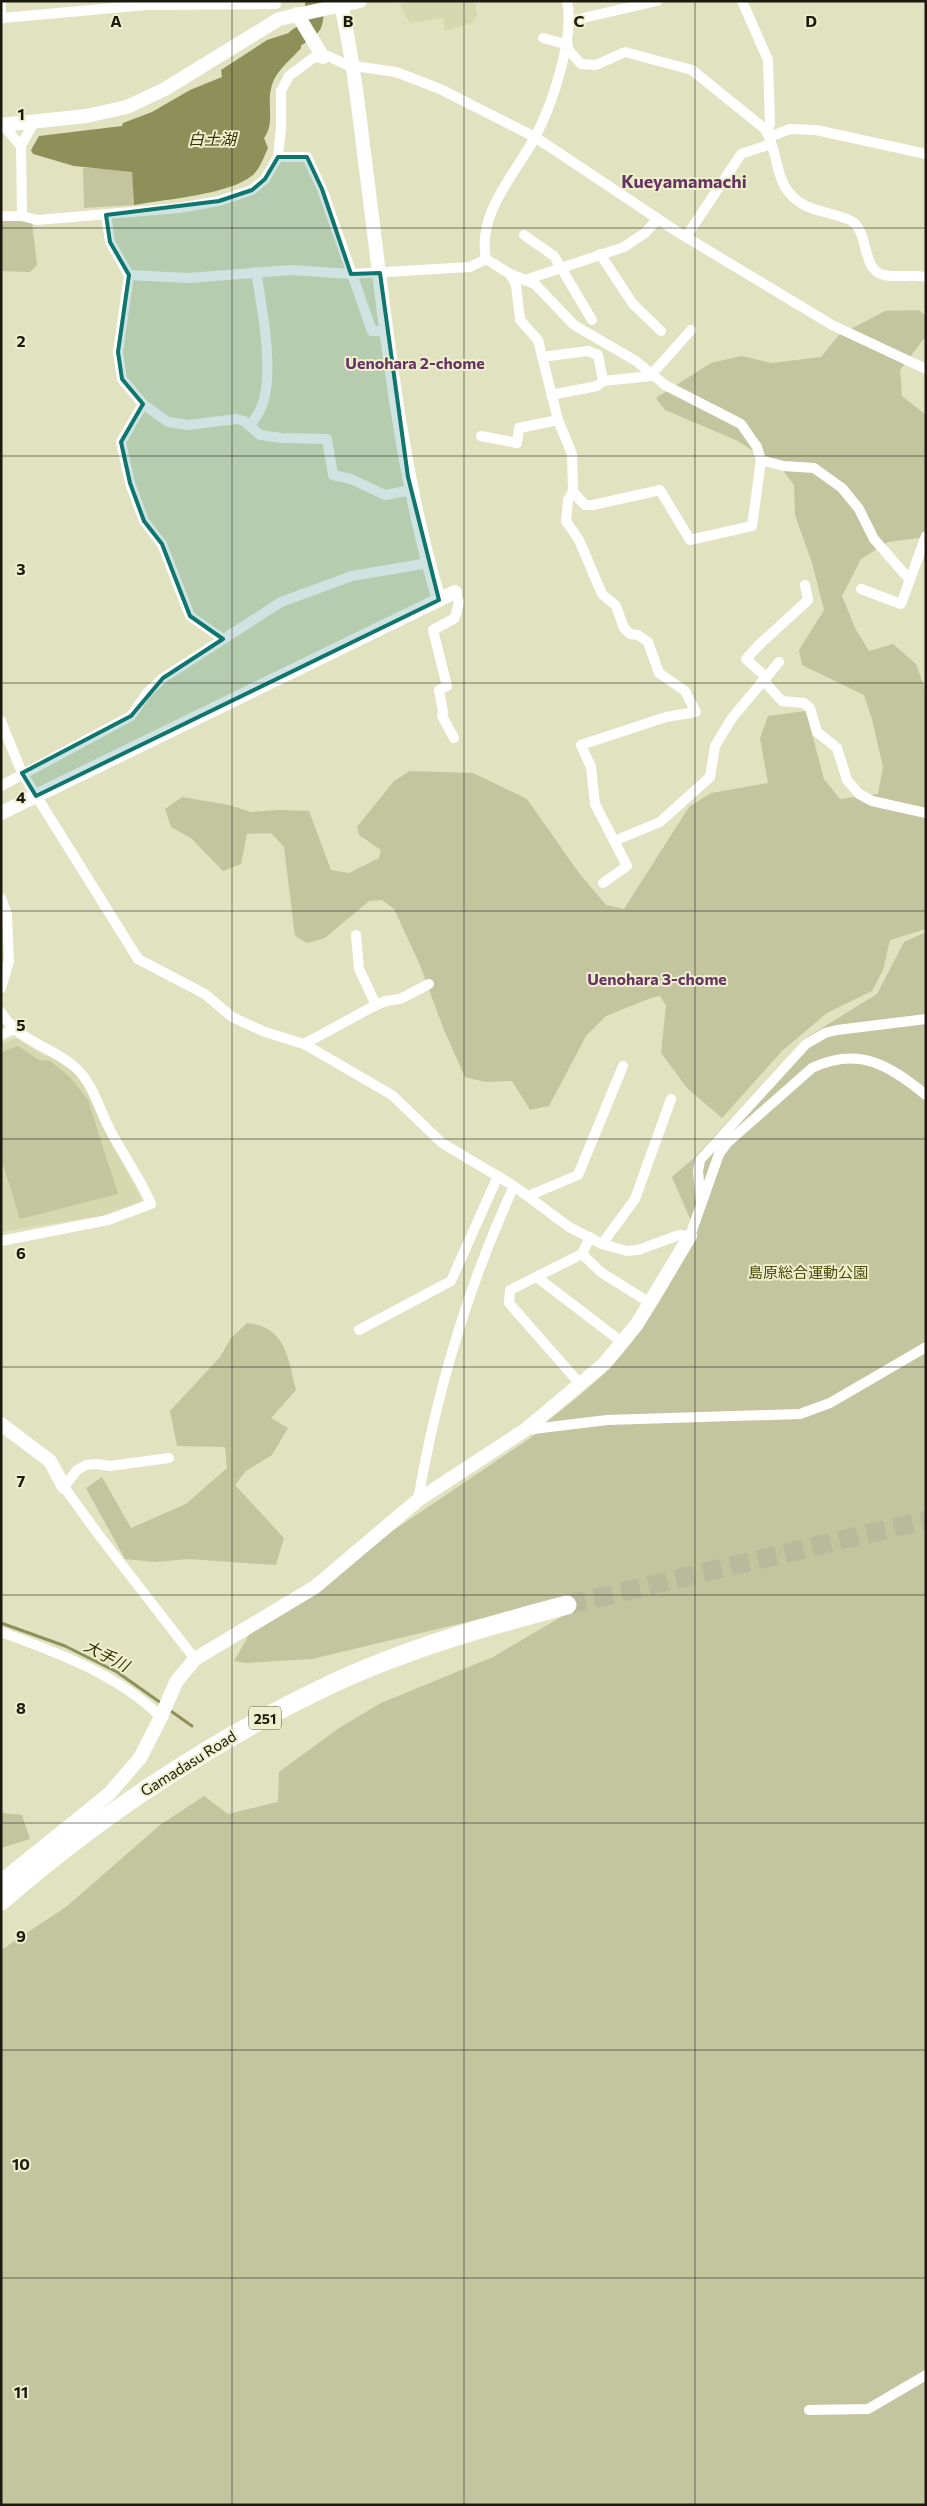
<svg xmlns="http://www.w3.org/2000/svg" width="927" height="2506" font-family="Commissioner,'Noto Sans JP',sans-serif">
<rect width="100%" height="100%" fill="#e0e2c0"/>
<g fill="#d6d8af">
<path d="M414 1H475L477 15 471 23 445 31 443 18 410 23 399 4Z"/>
<path d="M13 1039H18L42 1055 58 1059 76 1073 91 1094 102 1122 142 1201 101 1216 1 1232V1044Z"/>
</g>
<g fill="#c3c59f">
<path d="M83 168 121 169 132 172 134 205 84 208Z"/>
<path d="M15 219 32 223 37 265 30 272 2 271 1 221Z"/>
<path d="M919 310 926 316V336L900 370 902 396 926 415V537L888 542 861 559 842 596 856 630 869 651 893 644 916 664 926 692V929L890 940 883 970 872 991 827 1013 782 1051 722 1118 688 1089 661 1053 666 1006 660 996 651 998 606 1016 586 1036 549 1106 530 1110 512 1081 485 1082 465 1077 444 1030 420 965 394 909 382 900 369 901 325 938 307 943 295 936 284 847 271 833 247 834 241 864 223 871 191 838 171 827 165 809 182 797 229 805 251 812 278 810 309 811 331 870 349 873 379 858 381 850 359 835 357 827 394 781 410 771 473 773 527 799 579 873 606 905 624 909 689 807 711 793 768 783 760 738 768 716 806 711 824 779 840 799 878 794 883 767 872 719 864 695 802 665 799 650 824 610 812 563 795 515 794 485 782 469 736 440 665 410 656 398 711 363 741 356 771 363 821 357 839 335 885 311Z"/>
<path d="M924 933 926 936V2505H1V1950L66 1907 160 1825 204 1796 228 1814 278 1802 279 1772 339 1728 381 1703 493 1657 576 1608 563 1599 312 1659 246 1663 234 1661 250 1633 385 1536 551 1424H544C571 1402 602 1380 624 1352 653 1317 675 1275 697 1235L672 1177 695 1157 804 1039 877 994 904 942Z"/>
<path d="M18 1046 39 1060 50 1061 70 1077 88 1100 118 1194 20 1219 1 1158V1052Z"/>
<path d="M247 1323C286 1327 288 1358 296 1390L271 1418 288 1428 272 1455 246 1471 235 1485 284 1538 276 1565 188 1559 155 1562 125 1559 86 1488 102 1477 131 1528 186 1504 227 1468 225 1447 177 1446 170 1411 220 1357 231 1338Z"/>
<path d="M1 1813 22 1815 30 1839 1 1848Z"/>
</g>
<path fill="#8e905a" d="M295 31 301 41V48C290 61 274 72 271 89 267 105 275 124 264 138L268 148C264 157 260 168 253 175 229 195 166 199 134 205L132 172 74 166 33 154 31 150 39 136 122 126 123 123 152 112 190 90 222 77 221 70 267 40Z"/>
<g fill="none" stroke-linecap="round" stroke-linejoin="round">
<g stroke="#8e905a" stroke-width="3">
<path d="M1 1623 65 1646 117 1672 161 1703"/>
<path d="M168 1709 192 1726"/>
</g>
<path stroke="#8e905a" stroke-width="18" d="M296 38C316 25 315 26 314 1"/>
<path stroke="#b8ba9c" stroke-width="19" stroke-dasharray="19 9" stroke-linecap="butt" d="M567 1605 926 1520"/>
<g stroke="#fff" stroke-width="10">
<path d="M567 1C575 37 552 106 534 139 513 177 477 214 486 259L510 274 535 284 574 325 636 361 665 385 741 424 757 447 761 460 783 466 814 468 842 488 859 509 874 539 909 579"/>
<path d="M742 1 768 60 770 124 766 132"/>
<path d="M1 5V19"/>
<path d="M3 18 146 5 276 4"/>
<path d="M570 21 657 1"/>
<path d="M543 38 568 45"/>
<path d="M567 48 581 64 596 65 625 52 692 70 765 129C782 157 771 188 806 206 818 212 846 216 853 222 869 234 862 271 884 275 898 278 912 274 926 277"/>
<path d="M3 125 21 146"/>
<path d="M769 137 790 129 816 130 926 154"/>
<path d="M278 157H307L322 189 372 331H388"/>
<path d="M106 215 110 242 129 275 118 352 122 379 143 404 168 422 189 425 236 419 244 421 260 435 282 438 327 439 333 475 351 479 385 495 412 490"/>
<path d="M1 216H22L37 220 179 208 219 201 252 190 265 179 278 157 281 128V91L289 76 313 58 328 56 347 65 396 72 440 89 535 137 676 231 832 325 926 369"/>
<path d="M22 216 21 146 34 122"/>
<path d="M524 235 554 256 592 320"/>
<path d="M686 237 741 154 771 144"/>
<path d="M600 254 633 304 661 331"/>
<path d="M510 274 516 285 520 320 538 340 558 420 572 454 573 492 568 500 566 521 579 540 602 594 616 606 624 628 630 634 638 635 648 642 659 673 685 691 696 712 666 717 581 745 591 767 595 804 627 866 603 883"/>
<path d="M129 275 188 278 291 270 351 274 470 267 486 259"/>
<path d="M525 280 624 247 645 233 658 219"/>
<path d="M542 357 588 351 598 355 603 381"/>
<path d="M651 375 691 330"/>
<path d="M551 395 597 386 603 381 652 376"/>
<path d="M143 404 121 442 130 483 144 521 162 544 190 616 223 639"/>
<path d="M250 426C253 421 257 416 260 410 276 378 262 308 256 272"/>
<path d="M481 436 517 443 519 428 558 420"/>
<path d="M573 492 585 505H593L660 490 690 540 752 526 761 460"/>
<path d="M861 589 901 604 926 536"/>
<path d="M766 677 746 659 760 644 808 600 805 585"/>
<path d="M763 680 782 701 804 703 810 708 817 732 837 748 847 780 859 794 872 801 926 813"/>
<path d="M1 721 22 773 138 959 205 994 232 1017 265 1032 304 1044 392 1095 442 1143 514 1186 569 1227 602 1244 627 1251 638 1250 679 1235 690 1236 719 1154 727 1143 812 1068C859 1046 889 1065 926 1095"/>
<path d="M454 738 442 716 443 712 439 690 447 686 433 630 455 618 459 602 455 592"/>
<path d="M1 786 131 716 147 693 163 678 281 602 352 576 428 563"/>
<path d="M614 841 660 822 710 777 715 746 732 718 779 662"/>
<path d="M1 898 7 915 9 961 1 988"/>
<path d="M356 935 359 969 376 1005"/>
<path d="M1 1012C19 1043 53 1046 77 1069 94 1086 99 1109 110 1130 123 1155 140 1178 151 1204L108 1220 1 1241"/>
<path d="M1 1035 14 1029"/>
<path d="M304 1044 376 1005 386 1001 400 999 429 984"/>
<path d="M528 1196 578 1175 623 1066"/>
<path d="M701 1204 698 1171 700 1160 806 1044 825 1033 837 1030 926 1019"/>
<path d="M602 1244 635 1199 671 1099"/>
<path d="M582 1254 602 1273 650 1303"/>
<path d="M538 1278 623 1343"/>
<path d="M359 1330 451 1281 498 1176"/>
<path d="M581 1385 509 1303 510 1290 582 1254 590 1237"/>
<path d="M525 1430 607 1420 800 1414 830 1403 926 1347"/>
<path d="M169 1458 110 1466 96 1464 86 1465 77 1470 64 1487 98 1534 195 1659"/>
<path d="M418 1500C437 1389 467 1288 514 1186"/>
<path d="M1 1632C58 1653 117 1674 161 1717"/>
<path d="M809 2410 868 2409 926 2375"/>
</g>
<g stroke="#fff" stroke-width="14">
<path d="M340 1C353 56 359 113 366 169 385 313 397 460 439 600"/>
<path d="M297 14 323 57"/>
<path d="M1 125 86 116 127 107 165 89 279 19 360 1"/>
<path d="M1 813 455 592"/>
<path d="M1 1424 50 1461 64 1487"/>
<path d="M1 1881 109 1794 140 1758 161 1717 176 1682 195 1659 315 1587 418 1500 525 1430 604 1364 637 1324 690 1236"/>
</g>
<path stroke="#fff" stroke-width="19" d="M1 1901C98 1817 205 1745 321 1689 399 1651 483 1627 567 1605"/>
</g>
<path fill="#0f766e" fill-opacity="0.2" stroke="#0f766e" stroke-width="4" stroke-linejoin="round" d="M278 157H307L322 189 351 274 380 273 408 477 439 600 36 796 22 773 131 716 163 678 223 639 190 616 162 544 144 521 130 483 121 442 143 404 122 379 118 352 129 275 110 242 106 215 219 201 252 190 265 179Z"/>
<path fill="none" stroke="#1a1b0e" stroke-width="1" stroke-opacity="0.55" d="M232 1V2505M464 1V2505M695 1V2505M1 228H926M1 456H926M1 683H926M1 911H926M1 1139H926M1 1367H926M1 1595H926M1 1823H926M1 2050H926M1 2278H926"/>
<g text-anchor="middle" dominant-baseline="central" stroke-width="4" stroke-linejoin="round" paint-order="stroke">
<rect fill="#edefcd" stroke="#595b47" stroke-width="1" x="249" y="1706.5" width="32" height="23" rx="4"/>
<g font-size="14" font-weight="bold" fill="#1a1b0e">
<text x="265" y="1718">251</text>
</g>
<g font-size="15" fill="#4d4d0b" stroke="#edefcd">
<text x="808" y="1272">島原総合運動公園</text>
</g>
<g font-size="15" fill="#1a1b0e" stroke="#edefcd">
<text transform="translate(188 1763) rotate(-32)">Gamadasu Road</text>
</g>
<g font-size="16" font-style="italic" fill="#343407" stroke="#edefcd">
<text x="212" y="138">白土湖</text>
<text transform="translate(107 1655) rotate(28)">大手川</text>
</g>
<g font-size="16" font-weight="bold" fill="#673363" stroke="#edefcd">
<text x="415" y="362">Uenohara 2-chome</text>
<text x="657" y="978">Uenohara 3-chome</text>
</g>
<g font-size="18" font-weight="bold" fill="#673363" stroke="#edefcd">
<text x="684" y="181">Kueyamamachi</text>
</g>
</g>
<g font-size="16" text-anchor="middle" font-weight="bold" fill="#1a1b0e" stroke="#edefcd" stroke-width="4" stroke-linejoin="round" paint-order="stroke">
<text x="116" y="27">A</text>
<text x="348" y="27">B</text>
<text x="579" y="27">C</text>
<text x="811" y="27">D</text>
<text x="21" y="120">1</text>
<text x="21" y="347">2</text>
<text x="21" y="575">3</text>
<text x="21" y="803">4</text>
<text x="21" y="1031">5</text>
<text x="21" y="1259">6</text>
<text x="21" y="1487">7</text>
<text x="21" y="1714">8</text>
<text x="21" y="1942">9</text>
<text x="21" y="2170">10</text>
<text x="21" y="2398">11</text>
</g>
<rect width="927" height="2506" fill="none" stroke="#1a1b0e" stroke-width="5"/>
</svg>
